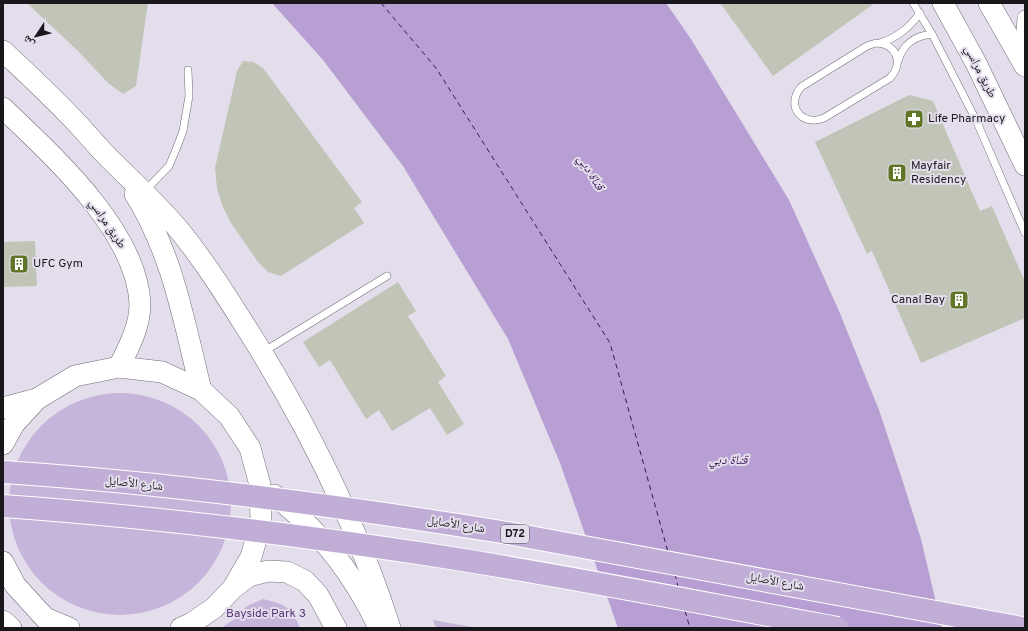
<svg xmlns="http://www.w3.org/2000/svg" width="1028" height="631" font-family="Overpass,'Noto Naskh Arabic',sans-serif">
<rect width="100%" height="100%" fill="#e4deec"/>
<g fill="#c6b5db">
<circle cx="120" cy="504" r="111"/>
<path d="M263 599C284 604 292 607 300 628H221L233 620 247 606Z"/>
<path d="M433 620 477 628H436Z"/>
</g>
<path fill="#b79ed3" d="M272 3H666L691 39 789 200 839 311 879 410 903 482 921 539 942 628H618L560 463 508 339 403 166 323 60Z"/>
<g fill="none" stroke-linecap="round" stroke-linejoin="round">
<g stroke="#3a1857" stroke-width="1" stroke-dasharray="5 4" stroke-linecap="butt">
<path d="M381 3 436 68 610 343 668 552"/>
<path d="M675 574 678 587"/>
<path d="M685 611 690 628"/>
</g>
</g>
<g fill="#c0c5b8">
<path d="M27 3H148L136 86 123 94 108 83 78 51Z"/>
<path d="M720 3H875L773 76Z"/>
<path d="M243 61 253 62 263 68 362 202 354 208 364 223 281 276 268 272 258 262 231 223 222 205 217 188 215 168 237 71Z"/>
<path d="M909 95 933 101 980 211 992 206 1025 282V318L921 363 872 251 867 254 815 142Z"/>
<path d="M35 241 37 286 3 287V242Z"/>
<path d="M398 282 416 311 408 316 446 376 438 382 464 424 447 435 430 408 392 431 379 410 366 419 330 360 319 367 303 342Z"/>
</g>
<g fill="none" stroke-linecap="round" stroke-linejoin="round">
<g stroke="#716c78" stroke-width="8">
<g id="lane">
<path d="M913 3 932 34 976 120 1025 233"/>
<path d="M876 43C897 44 904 63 890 78L824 118C802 127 785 106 801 87L867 46Z"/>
<path d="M880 43C898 37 909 28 920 13"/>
<path d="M898 61C903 44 914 36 932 34"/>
<path d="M145 191 169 166 177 147 183 131 189 96 188 70"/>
<path d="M263 352 387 276"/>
</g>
</g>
<g stroke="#716c78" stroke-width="16">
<path id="street" d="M1025 18 1023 45 1025 57"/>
</g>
<g stroke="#716c78" stroke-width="22">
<g id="secondary">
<path d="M943 3 976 63 1025 165"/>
<path d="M989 3 1025 66"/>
<path d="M3 51C28 74 53 98 76 122 89 136 101 151 115 164 137 186 159 206 179 230 206 263 228 299 251 335 309 428 357 524 390 628"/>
<path d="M3 108C53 156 137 231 140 304 140 326 129 347 119 367"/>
<path d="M135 194C173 255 184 322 201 390"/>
<path d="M3 408 37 399"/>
<path d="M3 444 14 424 37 399 75 376 119 367 162 372 201 390 229 416 250 448 260 485 261 522 251 557 233 588 214 608 192 623 181 628"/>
<path d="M274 495C319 530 355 576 379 628"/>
<path d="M3 562 15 585 45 618 69 628"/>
<path d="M233 588 249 576 268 571 287 572 305 581 318 595 336 628"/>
<path d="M3 621 11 628"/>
</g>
</g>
<use href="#lane" stroke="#fff" stroke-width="7"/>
<use href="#street" stroke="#fff" stroke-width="15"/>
<use href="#secondary" stroke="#fff" stroke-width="21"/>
<g stroke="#fff" stroke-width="24" stroke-linecap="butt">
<g id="primary-bridge">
<path d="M3 472C172 483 341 506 508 533L1022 628"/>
<path d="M3 506C144 516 285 533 425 554 563 575 701 603 838 628"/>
</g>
</g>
<use href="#primary-bridge" stroke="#c1aed7" stroke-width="22"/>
</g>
<defs>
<g id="pharmacy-square" transform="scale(1)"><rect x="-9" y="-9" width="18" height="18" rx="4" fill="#607525" stroke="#e4deec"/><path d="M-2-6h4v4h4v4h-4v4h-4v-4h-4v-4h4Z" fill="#fff"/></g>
<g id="building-square" transform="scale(1)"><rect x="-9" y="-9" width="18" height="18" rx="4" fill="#607525" stroke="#e4deec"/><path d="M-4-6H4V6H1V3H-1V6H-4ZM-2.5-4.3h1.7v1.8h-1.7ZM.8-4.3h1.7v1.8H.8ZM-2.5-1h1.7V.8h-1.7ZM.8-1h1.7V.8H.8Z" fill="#fff"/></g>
</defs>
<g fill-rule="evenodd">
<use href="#pharmacy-square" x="914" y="119"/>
<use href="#building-square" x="897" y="173"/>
<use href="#building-square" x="19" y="264"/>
<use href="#building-square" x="959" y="300"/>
</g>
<g text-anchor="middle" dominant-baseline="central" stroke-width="4" stroke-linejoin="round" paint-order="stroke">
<rect fill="#e4deec" stroke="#56535a" stroke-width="1" x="501" y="525" width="28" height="18" rx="3"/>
<g font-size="11" font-weight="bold" fill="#19171b">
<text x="515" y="534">D72</text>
</g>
<g font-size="12" fill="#19171b" stroke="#e4deec">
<text transform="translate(980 72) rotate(63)">طريق مراسي</text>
<text transform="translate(107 224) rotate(56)">طريق مراسي</text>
<text transform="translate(134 484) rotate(6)">شارع الأصايل</text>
<text transform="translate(456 525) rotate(9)">شارع الأصايل</text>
<text transform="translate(775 582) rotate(10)">شارع الأصايل</text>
</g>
<g font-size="12" fill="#19171b" stroke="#e4deec" text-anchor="start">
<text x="928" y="119">Life Pharmacy</text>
<text x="911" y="166">Mayfair<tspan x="911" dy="14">Residency</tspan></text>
<text x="33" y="264">UFC Gym</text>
<text x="945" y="300" text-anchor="end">Canal Bay</text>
</g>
<g font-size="12" fill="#583778" stroke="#e4deec">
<text x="266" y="614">Bayside Park 3</text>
</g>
<g font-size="13" font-style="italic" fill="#3a1857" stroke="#e4deec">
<text transform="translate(590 173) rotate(58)">قناة دبي</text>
<text x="728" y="461">قناة دبي</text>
</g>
</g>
<rect width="1028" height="631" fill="none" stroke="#19171b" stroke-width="8"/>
<g transform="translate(36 36) rotate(235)" stroke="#e4deec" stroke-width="3" paint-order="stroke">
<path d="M0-3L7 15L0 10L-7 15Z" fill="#19171b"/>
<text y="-6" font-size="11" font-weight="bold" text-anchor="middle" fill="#19171b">ش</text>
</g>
</svg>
